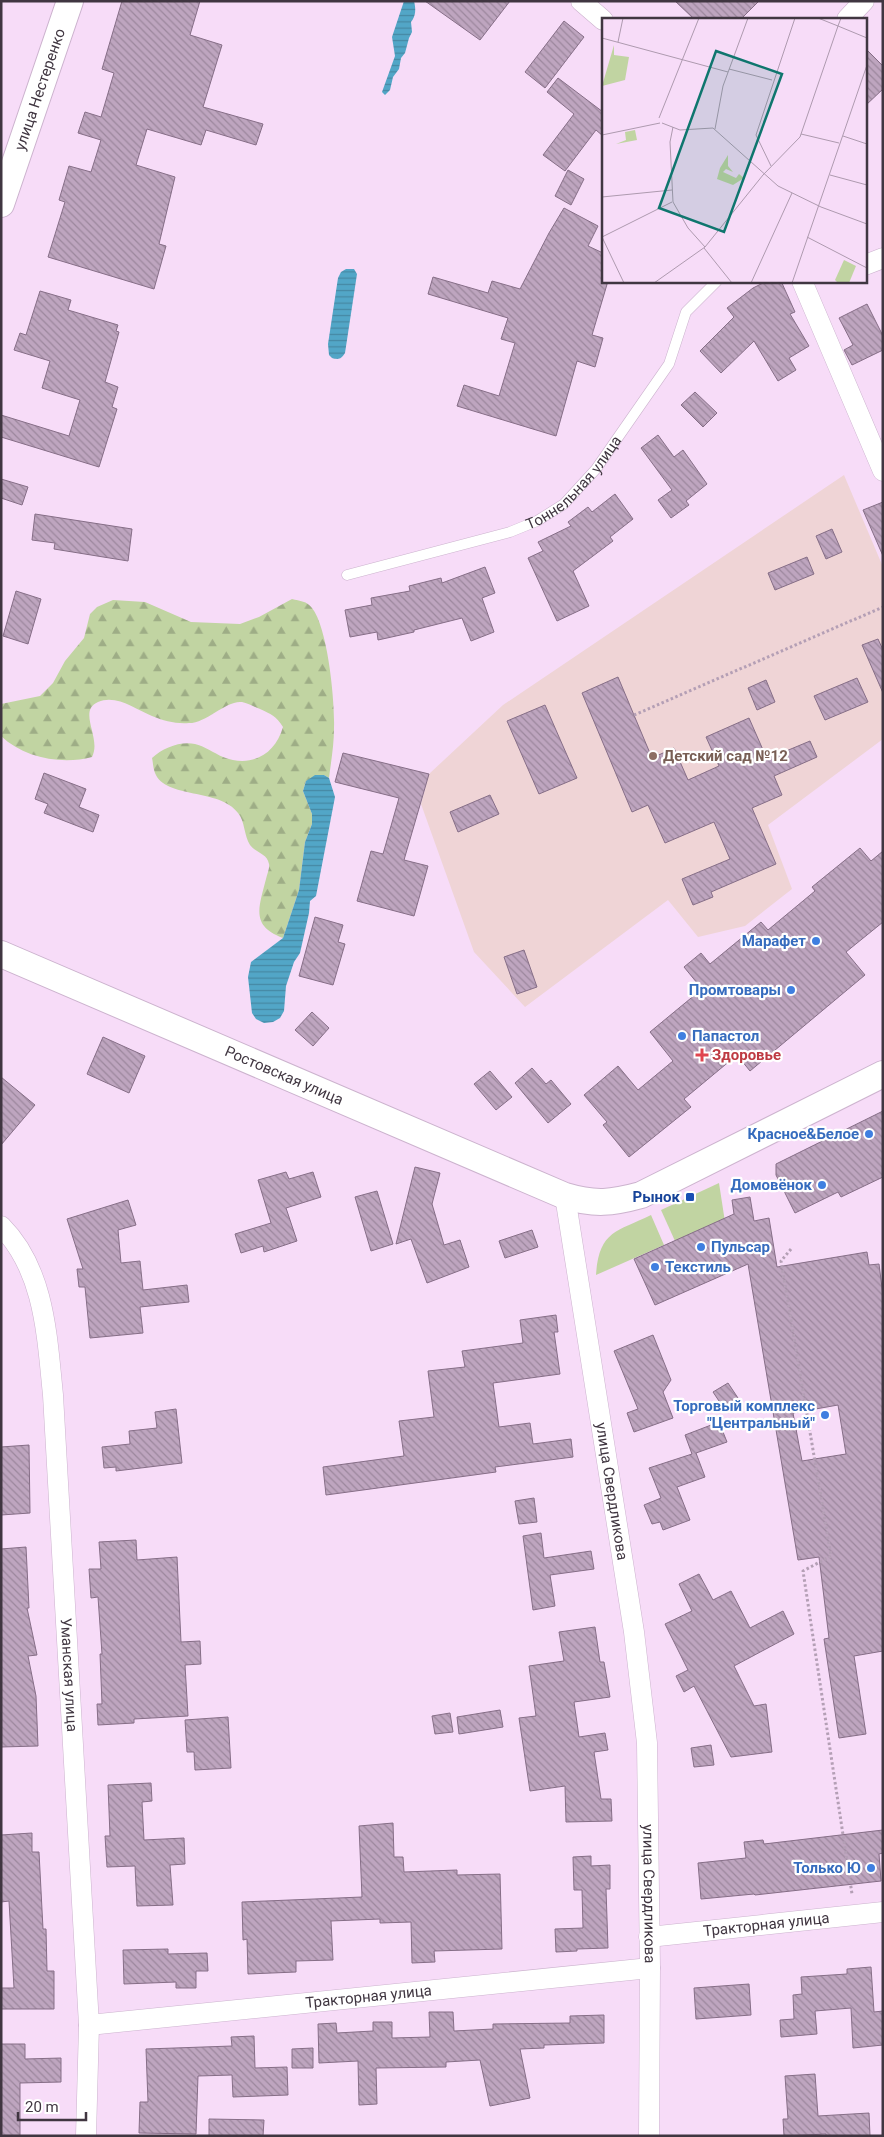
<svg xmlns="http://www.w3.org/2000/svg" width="884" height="2137" font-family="Roboto,sans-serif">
<defs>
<pattern id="forest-firs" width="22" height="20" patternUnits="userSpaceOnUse" patternTransform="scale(1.25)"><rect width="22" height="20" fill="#c1d4a2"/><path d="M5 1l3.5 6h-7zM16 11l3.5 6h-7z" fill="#9ead86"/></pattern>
<pattern id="water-rules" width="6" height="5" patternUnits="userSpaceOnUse" patternTransform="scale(1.25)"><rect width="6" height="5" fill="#52a6c7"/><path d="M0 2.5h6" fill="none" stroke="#4588a3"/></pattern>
<pattern id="building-back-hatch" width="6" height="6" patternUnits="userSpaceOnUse" patternTransform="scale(1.25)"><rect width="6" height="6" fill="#bea5bf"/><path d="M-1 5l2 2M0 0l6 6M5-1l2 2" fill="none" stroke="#9c879d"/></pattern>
</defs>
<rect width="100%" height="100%" fill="#f7dcf8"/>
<path fill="#efd4d6" d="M844 475 883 567V739L768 825 792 889 745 926 698 937 668 900 525 1007 474 952 421 804 429 774 503 705Z"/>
<g fill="#c1d4a2">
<path d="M719 1183 725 1222 675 1241 661 1210Z"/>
<path d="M651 1215 664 1245 596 1275C599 1231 616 1232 651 1215Z"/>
</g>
<path fill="url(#forest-firs)" d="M292 599C300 601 307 601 312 608 328 628 335 702 334 728 334 745 331 762 329 778L324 775 306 781 303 791 312 814V824L305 842 299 890 283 938C250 926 259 907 266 879 267 874 270 868 269 864 267 853 256 853 250 845 244 836 245 821 238 813 220 788 165 799 155 773 153 768 153 762 152 758 163 748 180 741 195 744 204 746 214 753 223 757 251 768 275 755 283 727 276 716 271 714 260 709 254 707 248 703 242 702 226 700 207 723 189 723 176 724 164 721 152 716 136 710 117 694 98 702 77 711 102 738 92 757 62 765 24 758 1 736V704L40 696 53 683 65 661 84 638 90 614 97 607 113 600 145 602 191 622 240 624 259 617Z"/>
<g fill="url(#water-rules)">
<path d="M404 1H414C416 9 416 16 411 22L412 32 409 38 405 53 401 58 399 69 393 77 390 90 385 95 382 92 395 56 392 37Z"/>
<path d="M346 269H354L357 274 345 353C341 359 339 360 332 358L329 355 328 344 338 278 341 272Z"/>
<path d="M315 775H324L329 778 335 797 316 896 310 901 309 913 300 953 294 962 286 986 284 1011 280 1018 273 1022 264 1023 256 1019 252 1013 248 977 251 962 283 938 299 890 305 842 312 824V814L303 791 306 781Z"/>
</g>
<g fill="url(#building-back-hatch)" stroke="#866e87" fill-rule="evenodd">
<path d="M122 1H200L190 35 222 45 203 107 263 124 256 145 206 130 201 145 147 129 136 165 175 177 159 244 166 246 154 289 48 257 65 202 59 200 69 166 91 172 101 140 78 133 85 112 101 117 114 73 102 69Z"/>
<path d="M425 1H510L480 40Z"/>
<path d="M675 1H759L741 19H694Z"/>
<path d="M564 21 584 37 545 88 525 72Z"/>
<path d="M865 48 883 66V89L865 106Z"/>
<path d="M558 78 603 112V136L596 130 565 171 543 155 574 114 547 92Z"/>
<path d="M568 170 584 179 571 205 555 196Z"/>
<path d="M564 208 598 226 588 246 603 253V281H608L592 335 603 338 595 367 577 361 556 436 457 406 464 385 499 396 515 343 501 339 508 318 428 294 433 277 488 293 492 281 520 289 549 233Z"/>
<path d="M767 281H781L795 312 790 314 809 346 789 358 796 370 778 381 754 341 721 373 700 351 734 317 727 308 753 288Z"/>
<path d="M40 291 71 300 68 310 118 325 116 331 119 332 105 382 118 387 112 407 117 409 99 467 1 437V415L69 436 80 400 42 388 50 361 14 350 20 333 26 335Z"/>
<path d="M867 304 883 336V350L852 365 844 350 853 345 839 318Z"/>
<path d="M695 392 717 413 703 427 681 405Z"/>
<path d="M658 435 674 457 683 450 707 484 686 501 689 505 671 518 658 500 672 490 641 448Z"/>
<path d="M1 479 28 487 22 505 1 498Z"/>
<path d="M615 494 633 519 610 537 613 541 573 571 589 606 557 621 528 558 543 551 538 542 571 526 568 522 588 507 592 512Z"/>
<path d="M883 502V556L863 510Z"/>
<path d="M35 514 132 529 128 561 54 549 55 543 32 540Z"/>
<path d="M832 529 842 552 826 559 816 536Z"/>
<path d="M807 557 814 574 775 590 768 573Z"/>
<path d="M485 567 495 593 482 598 494 632 471 641 462 618 414 630V632L378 640 377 632 350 637 345 610 372 605 371 598 410 591 409 586 441 578 442 583Z"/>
<path d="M16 591 41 599 28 644 3 636Z"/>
<path d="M878 639 883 650V693L862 645Z"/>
<path d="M618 677 652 758 674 748 688 780 719 766 706 737 749 718 767 759 810 741 817 757 774 776 782 795 752 808 776 864 711 892 713 897 693 905 682 879 730 859 714 822 665 843 648 805 632 812 582 693Z"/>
<path d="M857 678 868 702 825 720 814 696Z"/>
<path d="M766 680 775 702 757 710 748 688Z"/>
<path d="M545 705 577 778 539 794 507 721Z"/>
<path d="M343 753 429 774 404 860 428 866 414 916 357 901 371 851 383 854 399 798 335 782Z"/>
<path d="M44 773 86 789 79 807 99 815 93 832 44 813 48 804 35 799Z"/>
<path d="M490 795 499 814 458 832 450 812Z"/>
<path d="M860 848 871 861 883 851V922L846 952 865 975 750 1071 737 1055 684 1099 691 1107 629 1157 603 1125 607 1122 584 1095 618 1066 638 1090 673 1061 650 1032 702 989 684 967 701 953 710 964 761 922 768 930 815 891 812 887Z"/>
<path d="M315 917 343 925 338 942 345 944 333 985 299 976Z"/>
<path d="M524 950 537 987 517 994 504 957Z"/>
<path d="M312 1012 329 1028 313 1046 295 1030Z"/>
<path d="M103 1037 145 1056 129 1093 87 1074Z"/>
<path d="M532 1068 546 1084 551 1080 571 1104 548 1123 515 1083Z"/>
<path d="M490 1071 512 1097 496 1110 474 1084Z"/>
<path d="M1 1077 35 1105 1 1145Z"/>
<path d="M883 1111V1177L841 1197 838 1192 795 1213 776 1175V1164Z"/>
<path d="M415 1167 440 1173 432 1204 444 1245 460 1240 469 1267 427 1283 411 1239 396 1244Z"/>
<path d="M286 1172 289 1179 313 1172 321 1197 286 1208 297 1241 264 1252 263 1246 241 1253 235 1234 271 1223 258 1180Z"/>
<path d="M377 1191 393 1244 371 1251 355 1197Z"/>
<path d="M750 1197 754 1221 769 1218 777 1267 867 1252 869 1265 879 1264 883 1296V1651L854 1656 866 1734 839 1738 824 1639 829 1638 819 1557 798 1560 748 1264 655 1305 634 1259 734 1214 732 1200ZM838 1405 846 1454 802 1461 793 1413Z"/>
<path d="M128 1200 136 1225 118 1230 121 1263 140 1261 143 1290 187 1285 189 1302 140 1307 143 1333 90 1338 85 1287H79L77 1269H83L67 1219Z"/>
<path d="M532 1230 538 1247 505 1258 499 1241Z"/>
<path d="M556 1315 558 1332H554L560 1374 493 1383 499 1427 530 1423 533 1444 571 1439 573 1457 495 1467 496 1472 326 1495 323 1467 404 1456 399 1421 434 1417 428 1371 465 1367 462 1351 523 1343 520 1320Z"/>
<path d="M653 1335 671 1380 663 1392 673 1418 634 1432 627 1413 638 1409 614 1351Z"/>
<path d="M728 1383 740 1401 725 1410 713 1392Z"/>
<path d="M176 1409 182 1463 116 1471V1467L104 1468 102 1447 130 1444 129 1431 157 1428 155 1412Z"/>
<path d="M719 1422 727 1442 696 1453 705 1477 677 1487 690 1520 663 1530 660 1522 652 1524 644 1505 661 1498 649 1468 692 1454 685 1435Z"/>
<path d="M29 1445 30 1513 1 1515V1447Z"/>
<path d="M534 1498 537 1522 519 1524 515 1501Z"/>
<path d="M541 1533 544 1558 591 1551 594 1569 550 1575 555 1606 533 1610 523 1536Z"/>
<path d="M136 1540 137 1560 177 1557 181 1642 200 1641 201 1664 185 1665 188 1716 134 1719V1723L98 1725 97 1704H102L100 1654H102L98 1597 91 1598 89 1569H101L99 1542Z"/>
<path d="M26 1547 29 1608H27L37 1655 28 1656 36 1696 38 1746 1 1747V1549Z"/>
<path d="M699 1574 713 1600 731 1591 750 1628 783 1611 794 1634 734 1666 754 1706 766 1704 772 1752 731 1757 694 1686 684 1692 676 1676 688 1670 665 1624 692 1611 679 1584Z"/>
<path d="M595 1627 600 1662H604L610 1697 574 1702 579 1737 605 1733 608 1750 594 1752 601 1799H611L612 1821 566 1822 565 1786 530 1791 519 1718 536 1716 529 1666 564 1661 559 1632Z"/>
<path d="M500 1710 503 1727 459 1734 457 1717Z"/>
<path d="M450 1713 453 1732 435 1734 432 1716Z"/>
<path d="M228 1717 231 1768 195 1770 194 1752H187L185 1720Z"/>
<path d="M711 1745 714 1765 694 1767 691 1748Z"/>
<path d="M151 1783 152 1801 142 1802 144 1840 184 1838 185 1864 170 1865 173 1905 137 1906 135 1866 107 1867 105 1836H110L108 1785Z"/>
<path d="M393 1823 394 1857H403L404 1872 457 1870V1875L500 1874 502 1949 434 1951 435 1962 412 1963 411 1922 380 1923V1919L331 1921 333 1960 296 1961V1972L248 1974 247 1939 243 1940 242 1902 362 1897 359 1826Z"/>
<path d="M883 1830V1853L879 1854 881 1881 755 1895 754 1894 701 1899 698 1863 746 1858 744 1842 763 1840 764 1844Z"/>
<path d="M32 1833V1852H39L43 1929H46L47 1971H54V2009H1V1988H14L9 1901 1 1902V1835Z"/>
<path d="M591 1856V1866L610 1865V1889H606L608 1948 577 1949V1951L556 1952 555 1929 583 1928 582 1890H574L573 1857Z"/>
<path d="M168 1949V1954L207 1953 208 1971H196V1988H176V1982L124 1984 123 1950Z"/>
<path d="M871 1967 874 2012 883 2011V2045L853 2048 851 2008 815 2011 817 2034 781 2037 780 2020 794 2019 793 1995 802 1994 801 1977 847 1974V1969Z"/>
<path d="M749 1984 751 2015 696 2019 694 1988Z"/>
<path d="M429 2012H453L454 2031 493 2029V2024L570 2023V2016L604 2015V2043L544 2045V2048L520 2049 530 2098 490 2106 480 2060 446 2062V2067L376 2068 377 2104 359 2105 358 2061 319 2063 318 2024 336 2023 337 2033 373 2031V2022H392V2038L430 2037Z"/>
<path d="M254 2036 255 2068 287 2067 288 2095 233 2097 232 2075 198 2076 196 2134 139 2133 140 2102H148L146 2049 232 2046 231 2037Z"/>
<path d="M1 2044H25V2059L61 2058V2082L20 2083V2136H1Z"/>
<path d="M313 2048V2068H292V2049Z"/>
<path d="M815 2074 818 2116 869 2113 870 2136H826V2134L784 2136 783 2119H788L785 2076Z"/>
<path d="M209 2119 264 2120 263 2136H209Z"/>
</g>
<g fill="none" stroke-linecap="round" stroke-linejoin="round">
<g stroke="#ccb3ce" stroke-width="11">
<g id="service">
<path id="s1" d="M347 575 510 532 537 521 564 504 596 469 669 364 686 312 717 281"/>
</g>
</g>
<g stroke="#ccb3ce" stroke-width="21">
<g id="minor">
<path d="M581 1 603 20"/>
<path d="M847 19 864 1"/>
<path d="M865 265 883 258"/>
<path d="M802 281 883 471"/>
<path id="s2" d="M565 1196 634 1632 647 1743 650 1968 649 2136"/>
<path id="s3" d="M1 1226C45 1270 47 1337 53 1395L89 2025 86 2136"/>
<path id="s4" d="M649 1937 883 1912"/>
<path id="s5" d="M89 2025 650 1968"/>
</g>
</g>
<g stroke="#ccb3ce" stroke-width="28">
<g id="tertiary">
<path id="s6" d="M1 204 70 1"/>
<path id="s7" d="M1 954 565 1196C595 1205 612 1203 641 1195L883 1074"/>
</g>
</g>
<g stroke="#b49fb5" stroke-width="3" stroke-dasharray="2.5 2.5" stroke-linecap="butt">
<path d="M634 715 883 607"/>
<path d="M791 1249 781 1261 831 1556 803 1571 852 1894"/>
</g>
<use href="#service" stroke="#fff" stroke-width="10"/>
<use href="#minor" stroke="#fff" stroke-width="20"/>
<use href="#tertiary" stroke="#fff" stroke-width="26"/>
</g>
<circle fill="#8d6e63" stroke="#fff" stroke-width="2" cx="653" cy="756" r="5"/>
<g fill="#3f7fe0" stroke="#fff" stroke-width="2">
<circle cx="816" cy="941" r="5"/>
<circle cx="791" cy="990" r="5"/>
<circle cx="682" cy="1036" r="5"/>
<circle cx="869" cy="1134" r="5"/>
<circle cx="822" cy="1185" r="5"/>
<circle cx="701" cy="1247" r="5"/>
<circle cx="655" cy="1267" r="5"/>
<circle cx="825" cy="1415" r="5"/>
<circle cx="871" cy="1868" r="5"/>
</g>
<path fill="#e0444e" stroke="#fff" stroke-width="2" d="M699.5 1047.5h5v5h5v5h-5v5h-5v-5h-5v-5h5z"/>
<rect fill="#1a4fb4" stroke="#fff" stroke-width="2" x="685" y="1192" width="10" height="10" rx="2.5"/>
<g text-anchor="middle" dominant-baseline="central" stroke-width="4.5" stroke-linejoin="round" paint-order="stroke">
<g font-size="15" fill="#403641" stroke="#fff">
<text stroke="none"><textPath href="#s6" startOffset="121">улица Нестеренко</textPath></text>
<text stroke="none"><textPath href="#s1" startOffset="251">Тоннельная улица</textPath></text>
<text stroke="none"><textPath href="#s7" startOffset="308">Ростовская улица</textPath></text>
<text stroke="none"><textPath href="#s2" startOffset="299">улица Свердликова</textPath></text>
<text stroke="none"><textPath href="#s3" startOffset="461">Уманская улица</textPath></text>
<text stroke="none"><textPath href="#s2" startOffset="704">улица Свердликова</textPath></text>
<text stroke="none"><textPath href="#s4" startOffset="118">Тракторная улица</textPath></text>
<text stroke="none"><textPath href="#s5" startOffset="281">Тракторная улица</textPath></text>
</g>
<g font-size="15" font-weight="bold" fill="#785e54" stroke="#fff" text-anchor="start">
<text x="663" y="756">Детский сад №12</text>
</g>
<g font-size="15" font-weight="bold" fill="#366cbe" stroke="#fff" text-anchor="end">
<text x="806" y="941">Марафет</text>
<text x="781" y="990">Промтовары</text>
<text x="692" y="1036" text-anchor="start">Папастол</text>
<text x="859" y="1134">Красное&amp;Белое</text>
<text x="812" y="1185">Домовёнок</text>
<text x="711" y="1247" text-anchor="start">Пульсар</text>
<text x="665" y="1267" text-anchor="start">Текстиль</text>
<text x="815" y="1406">Торговый комплекс<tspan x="815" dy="17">"Центральный"</tspan></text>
<text x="861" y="1868">Только Ю</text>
</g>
<g font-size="15" font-weight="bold" fill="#be3a42" stroke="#fff" text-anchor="start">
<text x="712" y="1055">Здоровье</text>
</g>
<g font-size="15" font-weight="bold" fill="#164399" stroke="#fff" text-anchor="end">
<text x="680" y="1197">Рынок</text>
</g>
</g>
<g transform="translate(602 18)">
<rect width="265" height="265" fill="#f7dcf8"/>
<path d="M12 27V37L27 39 23 62 0 68ZM33 112 35 122 14 126 24 122 23 114Z" fill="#c1d4a2"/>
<path d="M126 137V148L131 154 124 151 121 154 134 160 137 156 142 160 131 167 115 161 118 150Z" fill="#c1d4a2"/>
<path d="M242 242 254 248 247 265H236L233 262Z" fill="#c1d4a2"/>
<path fill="none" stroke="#ae9aaf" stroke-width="1" d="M239 0 236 8 265 20M0 20 126 54M16 24 21 0M127 51 170 62M57 100 97 0M60 105 78 112 111 110 176 168 219 189 265 206M71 109 68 124 71 184 86 210 103 229M113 111 121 68 146 0M199 116 237 125M0 117 58 105M241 118 265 126M169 148 154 117 193 0M228 157 265 167M0 179 70 172M0 219 70 184M0 219 22 265M205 219 265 250M102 230 130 265M52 265 103 229 161 157 198 119 236 8 216 0M149 265 190 175M190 265 265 47"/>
<path fill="#0f766e" fill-opacity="0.15" stroke="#0f766e" stroke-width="2.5" d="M114 33 180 56 122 214 57 190Z"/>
<rect width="265" height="265" fill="none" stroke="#403641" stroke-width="2.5"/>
</g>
<rect width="884" height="2137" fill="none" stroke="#403641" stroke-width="5"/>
<path d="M18 2112v8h68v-8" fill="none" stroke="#403641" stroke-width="2.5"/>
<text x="25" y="2112" font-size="15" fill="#403641" stroke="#ffffff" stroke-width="4" paint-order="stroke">20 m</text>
</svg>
